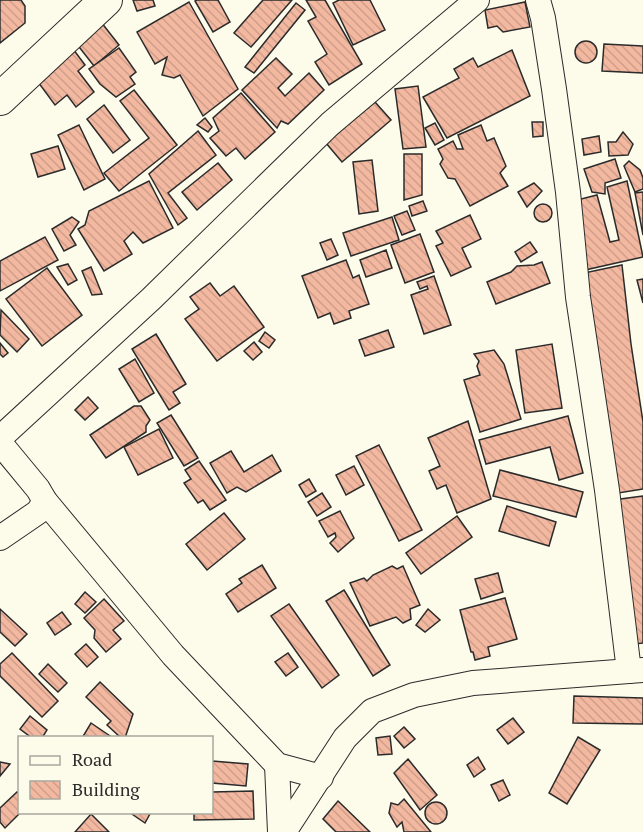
<svg xmlns="http://www.w3.org/2000/svg" width="643" height="832" font-family="'PT Serif',serif">
<defs>
<pattern id="building-back-hatch" width="6" height="6" patternUnits="userSpaceOnUse" patternTransform="scale(1.5)"><rect width="6" height="6" fill="#f2b8a0"/><path d="M-1 5l2 2M0 0l6 6M5-1l2 2" fill="none" stroke="#d09e8a"/></pattern>
</defs>
<rect width="100%" height="100%" fill="#fdfbea"/>
<g fill="url(#building-back-hatch)" stroke="#2b2b2b" stroke-width="1.5">
<path d="M0 0H21L25 6V23L0 43Z"/>
<path d="M133 0H153L155 6 137 11Z"/>
<path d="M197 0H218L230 22 213 32 195 1Z"/>
<path d="M263 0H292L251 47 234 33Z"/>
<path d="M306 0H325L362 64 329 85 315 62 327 54 308 21 316 17Z"/>
<path d="M339 0H370L385 30 353 45 333 3Z"/>
<path d="M189 2 238 89 203 116 180 75 174 78 162 75 167 57 155 64 137 32Z"/>
<path d="M525 2 530 27 503 32 497 26 488 28 485 10Z"/>
<path d="M296 3 305 10 254 73 245 67Z"/>
<path d="M101 22 119 45 94 66 76 43Z"/>
<circle cx="586" cy="52" r="11"/>
<path d="M604 44 643 46V73L602 71Z"/>
<path d="M119 48 136 72 130 77 135 84 116 97 100 84 89 69Z"/>
<path d="M73 49 85 65 78 71 94 92 76 107 67 95 55 105 35 78Z"/>
<path d="M512 50 530 96 447 138 423 97 459 78 454 69 473 58 478 67Z"/>
<path d="M276 58 292 74 278 88 285 96 309 73 324 90 288 124 281 121 277 128 242 90Z"/>
<path d="M418 86 426 147 403 149 395 89Z"/>
<path d="M134 90 177 145 119 191 104 173 149 138 120 101Z"/>
<path d="M241 93 275 132 245 159 236 148 226 156 210 138 219 131 213 118Z"/>
<path d="M375 102 391 120 342 162 326 143Z"/>
<path d="M104 105 130 140 113 153 87 119Z"/>
<path d="M205 118 212 127 208 132 197 125Z"/>
<path d="M532 122H543V136L533 137Z"/>
<path d="M435 123 444 140 435 145 425 128Z"/>
<path d="M79 125 105 179 84 190 58 135Z"/>
<path d="M481 125 487 141 494 138 506 166 500 173 508 186 470 206 455 179 448 178 440 164 443 159 438 149 453 141 457 149H463L458 135Z"/>
<path d="M198 131 216 155 168 193 187 218 178 225 149 174Z"/>
<path d="M623 132 633 144 628 155 609 156 608 142H616Z"/>
<path d="M599 136 601 152 584 155 582 139Z"/>
<path d="M58 146 65 169 38 177 31 154Z"/>
<path d="M404 154H422V195L404 200Z"/>
<path d="M615 159 621 178 605 183V194L592 192 584 169Z"/>
<path d="M372 160 378 211 359 214 353 162Z"/>
<path d="M629 161 640 170 643 178V189L635 192 624 166Z"/>
<path d="M218 163 232 180 197 210 182 192Z"/>
<path d="M149 181 173 228 143 243 133 232 124 241 132 254 104 271 78 229 85 225 89 211Z"/>
<path d="M627 181 643 257 585 270 577 200 597 195 610 242 619 240 607 187Z"/>
<path d="M534 183 542 191 527 207 518 192Z"/>
<path d="M643 192V235L635 193Z"/>
<path d="M423 201 427 211 412 216 409 206Z"/>
<circle cx="543" cy="213" r="9"/>
<path d="M407 211 415 230 402 235 394 216Z"/>
<path d="M470 215 481 239 462 248 471 267 451 276 436 246 443 243 436 231Z"/>
<path d="M72 217 79 222 70 235 76 245 64 251 52 229Z"/>
<path d="M392 217 399 240 351 256 343 233Z"/>
<path d="M420 234 434 272 405 283 391 245Z"/>
<path d="M45 237 58 260 0 291V261Z"/>
<path d="M331 239 338 255 327 260 320 243Z"/>
<path d="M530 242 537 252 521 262 515 252Z"/>
<path d="M386 250 392 268 366 277 360 260Z"/>
<path d="M346 260 353 278 359 275 369 304 349 311 351 318 334 324 330 313 318 318 302 276Z"/>
<path d="M542 262 550 283 496 304 487 282 511 272 517 266 534 265Z"/>
<path d="M68 264 77 280 68 285 57 267Z"/>
<path d="M622 265 631 344 643 422V489L612 494 584 273Z"/>
<path d="M91 267 102 294 92 295 82 271Z"/>
<path d="M47 268 82 315 42 346 6 299Z"/>
<path d="M434 276 451 325 424 334 411 295 428 289 427 286 420 289 417 282Z"/>
<path d="M643 279V303L637 280Z"/>
<path d="M210 283 220 296 234 286 264 327 217 361 185 319 199 309 190 297Z"/>
<path d="M1 310 29 339 17 352 0 335Z"/>
<path d="M388 330 394 347 365 356 359 340Z"/>
<path d="M265 332 275 340 269 348 259 341Z"/>
<path d="M156 334 186 384 173 392 180 403 169 410 132 349Z"/>
<path d="M254 342 262 352 253 360 244 351Z"/>
<path d="M0 343 8 353 3 357 0 354Z"/>
<path d="M552 344 562 408 525 413 516 350Z"/>
<path d="M494 350 504 364 521 419 480 432 464 380 480 375 477 366 479 361 474 354Z"/>
<path d="M135 359 154 393 139 402 119 369Z"/>
<path d="M88 397 98 408 85 420 75 410Z"/>
<path d="M134 406H141L150 420 146 426V432L106 458 90 435Z"/>
<path d="M171 415 198 458 184 466 157 423Z"/>
<path d="M568 416 583 473 559 480 550 447 486 464 479 440Z"/>
<path d="M468 421 491 499 457 513 446 485 437 489 429 471 440 466 428 438Z"/>
<path d="M159 429 173 458 138 475 124 447Z"/>
<path d="M379 445 422 530 399 541 356 456Z"/>
<path d="M231 451 244 472 272 455 281 471 246 492 237 487 227 493 210 463Z"/>
<path d="M199 461 226 500 210 510 203 500 198 503 184 483 191 479 185 470Z"/>
<path d="M354 466 364 485 346 495 336 475Z"/>
<path d="M500 470 583 492 576 517 493 496Z"/>
<path d="M309 479 316 491 306 497 299 485Z"/>
<path d="M322 493 331 507 317 516 308 502Z"/>
<path d="M643 496V643L635 644 613 500Z"/>
<path d="M507 506 556 522 549 546 499 531Z"/>
<path d="M340 511 354 538 338 552 330 543 336 537 335 533 328 537 319 521Z"/>
<path d="M224 513 245 539 207 570 186 544Z"/>
<path d="M457 516 472 537 421 574 406 553Z"/>
<path d="M262 565 276 588 238 612 226 594 242 583 239 579Z"/>
<path d="M392 566 397 569 403 566 420 605 410 609 411 619 403 623 396 617 370 626 350 583 364 578 367 581 373 575Z"/>
<path d="M498 573 503 592 481 599 475 579Z"/>
<path d="M344 590 390 665 373 676 326 601Z"/>
<path d="M85 592 96 602 85 613 75 604Z"/>
<path d="M505 598 517 639 488 647 490 656 475 660 473 652H471L460 610Z"/>
<path d="M104 599 124 621 113 630 121 639 106 652 94 638 95 630 84 618Z"/>
<path d="M289 604 339 675 322 688 271 616Z"/>
<path d="M0 609 27 634 15 646 0 632Z"/>
<path d="M428 609 440 620 425 632 416 625Z"/>
<path d="M62 612 71 624 55 635 47 623Z"/>
<path d="M86 644 98 657 87 667 75 654Z"/>
<path d="M12 653 58 701 42 717 0 676V664Z"/>
<path d="M288 653 298 667 286 676 275 662Z"/>
<path d="M48 664 67 683 58 692 39 674Z"/>
<path d="M100 682 133 714 125 738 119 736 107 725 111 721 86 697Z"/>
<path d="M574 696 643 698V724L573 723Z"/>
<path d="M30 716 47 730 42 738H32L20 729Z"/>
<path d="M513 718 524 732 508 744 497 730Z"/>
<path d="M91 723 113 738H82Z"/>
<path d="M404 727 415 739 404 748 394 736Z"/>
<path d="M390 736 392 754 378 755 376 738Z"/>
<path d="M578 737 600 750 567 804 549 793Z"/>
<path d="M478 757 485 769 474 777 467 765Z"/>
<path d="M408 759 437 795 420 810 394 773Z"/>
<path d="M212 761 248 764 246 786 212 783Z"/>
<path d="M0 762 10 764 0 776Z"/>
<path d="M503 780 510 795 499 801 491 785Z"/>
<path d="M253 791 254 819 194 820V812H212V792Z"/>
<path d="M17 792 20 794V812H21L5 828 0 822V808Z"/>
<path d="M404 799 431 832H404L402 822 397 827 389 813 391 803 398 805Z"/>
<path d="M338 801 370 832H336L323 819Z"/>
<circle cx="436" cy="813" r="11"/>
<path d="M129 812H151L145 823Z"/>
<path d="M91 814 109 832H75Z"/>
</g>
<g fill="none" stroke-linecap="round" stroke-linejoin="round">
<g stroke="#2b2b2b" stroke-width="26">
<g id="minor">
<path d="M538 0 543 18 554 89 568 192 578 297 607 490 629 671"/>
<path d="M0 438 151 299 330 124 477 0"/>
<path d="M0 443 38 489 45 501 173 655 277 765 321 777"/>
<path d="M0 538 38 512 45 501"/>
<path d="M277 765 280 832"/>
<path d="M284 832 345 738 372 711 414 695 473 683 643 670"/>
</g>
</g>
<g stroke="#2b2b2b" stroke-width="34">
<path id="tertiary" d="M0 99 106 0"/>
</g>
<use href="#minor" stroke="#fdfbea" stroke-width="24"/>
<use href="#tertiary" stroke="#fdfbea" stroke-width="32"/>
</g>
<rect x="18" y="736" width="195" height="78" fill="#fdfbea" stroke="#a9a89e" stroke-width="1.5"/>
<rect x="30" y="756" width="30" height="9" fill="#fdfbea" stroke="#a9a89e" stroke-width="1.5"/>
<text x="72" y="766" font-size="18" fill="#2b2b2b">Road</text>
<rect x="30" y="781" width="30" height="18" fill="url(#building-back-hatch)" stroke="#a9a89e" stroke-width="1.5"/>
<text x="72" y="796" font-size="18" fill="#2b2b2b">Building</text>
</svg>
